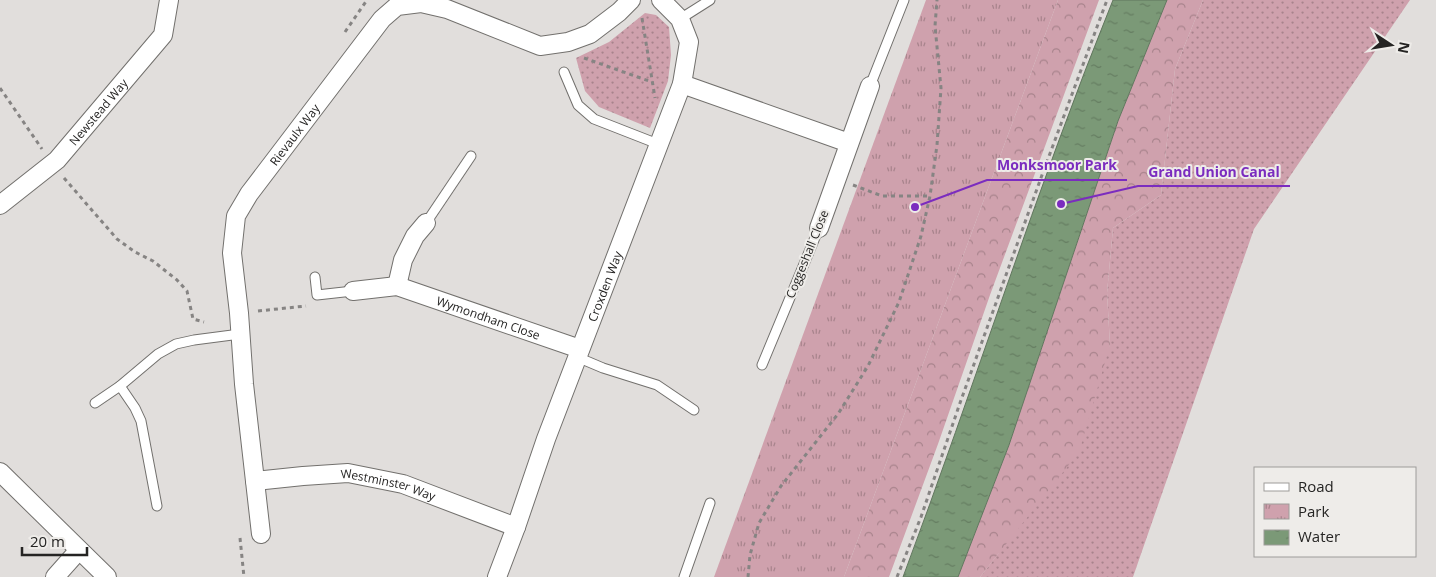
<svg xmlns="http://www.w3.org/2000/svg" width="1436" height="577" font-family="'Open Sans',sans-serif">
<defs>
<pattern id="grass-dots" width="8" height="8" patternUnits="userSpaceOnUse" patternTransform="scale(1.25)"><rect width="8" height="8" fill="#cfa1ad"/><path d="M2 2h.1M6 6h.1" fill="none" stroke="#a8838c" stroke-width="1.8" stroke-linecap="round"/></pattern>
<pattern id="forest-crowns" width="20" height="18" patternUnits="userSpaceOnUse" patternTransform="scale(1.25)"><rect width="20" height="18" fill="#cfa1ad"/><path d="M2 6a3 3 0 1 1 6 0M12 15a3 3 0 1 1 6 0" fill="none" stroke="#a8838c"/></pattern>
<pattern id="park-tufts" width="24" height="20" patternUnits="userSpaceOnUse" patternTransform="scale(1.25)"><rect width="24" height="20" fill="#cfa1ad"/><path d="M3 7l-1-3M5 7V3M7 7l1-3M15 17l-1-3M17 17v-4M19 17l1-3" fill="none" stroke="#a8838c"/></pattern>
<pattern id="water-ripples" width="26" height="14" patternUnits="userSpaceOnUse" patternTransform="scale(1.25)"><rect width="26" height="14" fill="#7b9977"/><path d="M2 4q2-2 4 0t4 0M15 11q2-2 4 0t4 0" fill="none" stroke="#657d61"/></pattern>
</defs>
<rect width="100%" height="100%" fill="#e1dedc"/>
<g fill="url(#grass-dots)">
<path d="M1203 0H1410L1254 229 1133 577H980L998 554 1110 345 1107 293 1113 228 1161 195 1175 69Z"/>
<path d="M645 13 656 15 669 27 671 55 668 81 650 128 599 107 585 91 576 58 609 42Z"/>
</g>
<g fill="url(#forest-crowns)">
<path d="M1058 0H1099L990 295 938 444 889 577H844Z"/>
<path d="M1167 0H1203L1175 69 1161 195 1113 228 1107 293 1110 345 1079 452 980 577H958L1009 445 1118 121Z"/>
</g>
<path fill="url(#park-tufts)" d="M926 0H1058L844 577H714Z"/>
<path fill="url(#water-ripples)" stroke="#61765e" d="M1113 0H1167L1118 121 1009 445 958 577H903C975 385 1036 190 1113 0Z"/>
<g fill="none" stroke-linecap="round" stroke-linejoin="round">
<g stroke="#72706d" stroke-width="11">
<g id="lane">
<path d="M680 19 710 0"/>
<path d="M564 72 578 105 594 119 658 144"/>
<path d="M870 86 904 0"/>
<path d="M426 223 471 156"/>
<path d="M315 277 317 295 353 291"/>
<path d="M577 357 603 368 657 385 694 410"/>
<path d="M762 365 819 228"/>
<path d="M120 386 135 408 141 421 157 506"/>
<path d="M95 403 120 386 158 354 176 344 194 340 240 334"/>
<path d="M684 577 710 503"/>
</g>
</g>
<g stroke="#72706d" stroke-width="20">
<g id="street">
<path d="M682 84 849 143"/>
<path id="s1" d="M0 205 57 160 163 35 169 0"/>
<path d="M819 228 870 86"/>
<path d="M397 286 403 260 415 236 426 223"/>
<path id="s2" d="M353 291 397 286 580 349"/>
<path d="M0 472 107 577"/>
<path id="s3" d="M255 481 303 476 348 473 403 484 516 527"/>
<path id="s4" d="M261 534 244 384 239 313 232 253 236 216 249 194 382 19 397 6 421 3 447 9 540 46 568 42 590 34 619 12 631 0"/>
<path d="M55 577 79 550"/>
<path id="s5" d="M497 577 516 527 546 439 682 84 689 42 680 19 661 0"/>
</g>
</g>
<g stroke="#868483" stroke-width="3" stroke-dasharray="4 4" stroke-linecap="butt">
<path d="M642 18 655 98"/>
<path d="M345 32 367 0"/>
<path d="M584 58 652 82"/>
<path d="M0 88 42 149"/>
<path d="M64 178 117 239 135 252 153 261 177 280 187 291 193 319 204 322"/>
<path d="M853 185 882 196H930"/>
<path d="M258 311 306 306"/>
<path d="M240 538 244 577"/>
<path d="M748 577 750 555 759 523 781 486 838 414 868 366 899 302 921 236 930 196 937 145 941 88 935 26 937 0"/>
<path d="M897 577 921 517 960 403 1042 175 1107 0"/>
</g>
<use href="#lane" stroke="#fff" stroke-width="9"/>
<use href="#street" stroke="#fff" stroke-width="18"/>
</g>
<g text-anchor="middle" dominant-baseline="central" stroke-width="4" stroke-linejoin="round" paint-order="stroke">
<g font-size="12" fill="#252423" stroke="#eeece9">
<text stroke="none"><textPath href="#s1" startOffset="136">Newstead Way</textPath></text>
<text stroke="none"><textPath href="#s4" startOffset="420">Rievaulx Way</textPath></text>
<text transform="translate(807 254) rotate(-68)">Coggeshall Close</text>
<text stroke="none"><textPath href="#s5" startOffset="310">Croxden Way</textPath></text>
<text stroke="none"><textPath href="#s2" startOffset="141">Wymondham Close</textPath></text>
<text stroke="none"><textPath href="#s3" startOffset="135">Westminster Way</textPath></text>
</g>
</g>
<path fill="none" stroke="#7b2cbf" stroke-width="2" d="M915 207L987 180H1127M1061 204L1138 186H1290"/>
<g fill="#7b2cbf" stroke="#eeece9" stroke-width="2">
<circle cx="915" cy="207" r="5"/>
<circle cx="1061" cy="204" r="5"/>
</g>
<g font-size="14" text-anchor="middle" font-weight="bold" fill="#7b2cbf" stroke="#eeece9" stroke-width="4" stroke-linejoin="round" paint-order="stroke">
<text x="1057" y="170">Monksmoor Park</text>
<text x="1214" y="177">Grand Union Canal</text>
</g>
<rect x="1254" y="467" width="162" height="90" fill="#eeece9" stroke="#9e9c9a"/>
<rect x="1264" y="483" width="25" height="8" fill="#ffffff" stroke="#9e9c9a"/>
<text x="1298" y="492" font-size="15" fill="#252423">Road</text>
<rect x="1264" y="504" width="25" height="15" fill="url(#park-tufts)" stroke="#9e9c9a"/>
<text x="1298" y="517" font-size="15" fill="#252423">Park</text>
<rect x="1264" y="530" width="25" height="15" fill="url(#water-ripples)" stroke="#9e9c9a"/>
<text x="1298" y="542" font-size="15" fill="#252423">Water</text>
<g transform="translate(1391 45) rotate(102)" stroke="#eeece9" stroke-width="4" paint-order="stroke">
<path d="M0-4L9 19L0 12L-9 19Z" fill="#252423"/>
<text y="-8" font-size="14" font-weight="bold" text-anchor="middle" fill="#252423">N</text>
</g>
<path d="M22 547v8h65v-8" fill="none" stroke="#252423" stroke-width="2.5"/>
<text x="30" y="547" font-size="15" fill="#252423" stroke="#eeece9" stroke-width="4" paint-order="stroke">20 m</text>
</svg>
